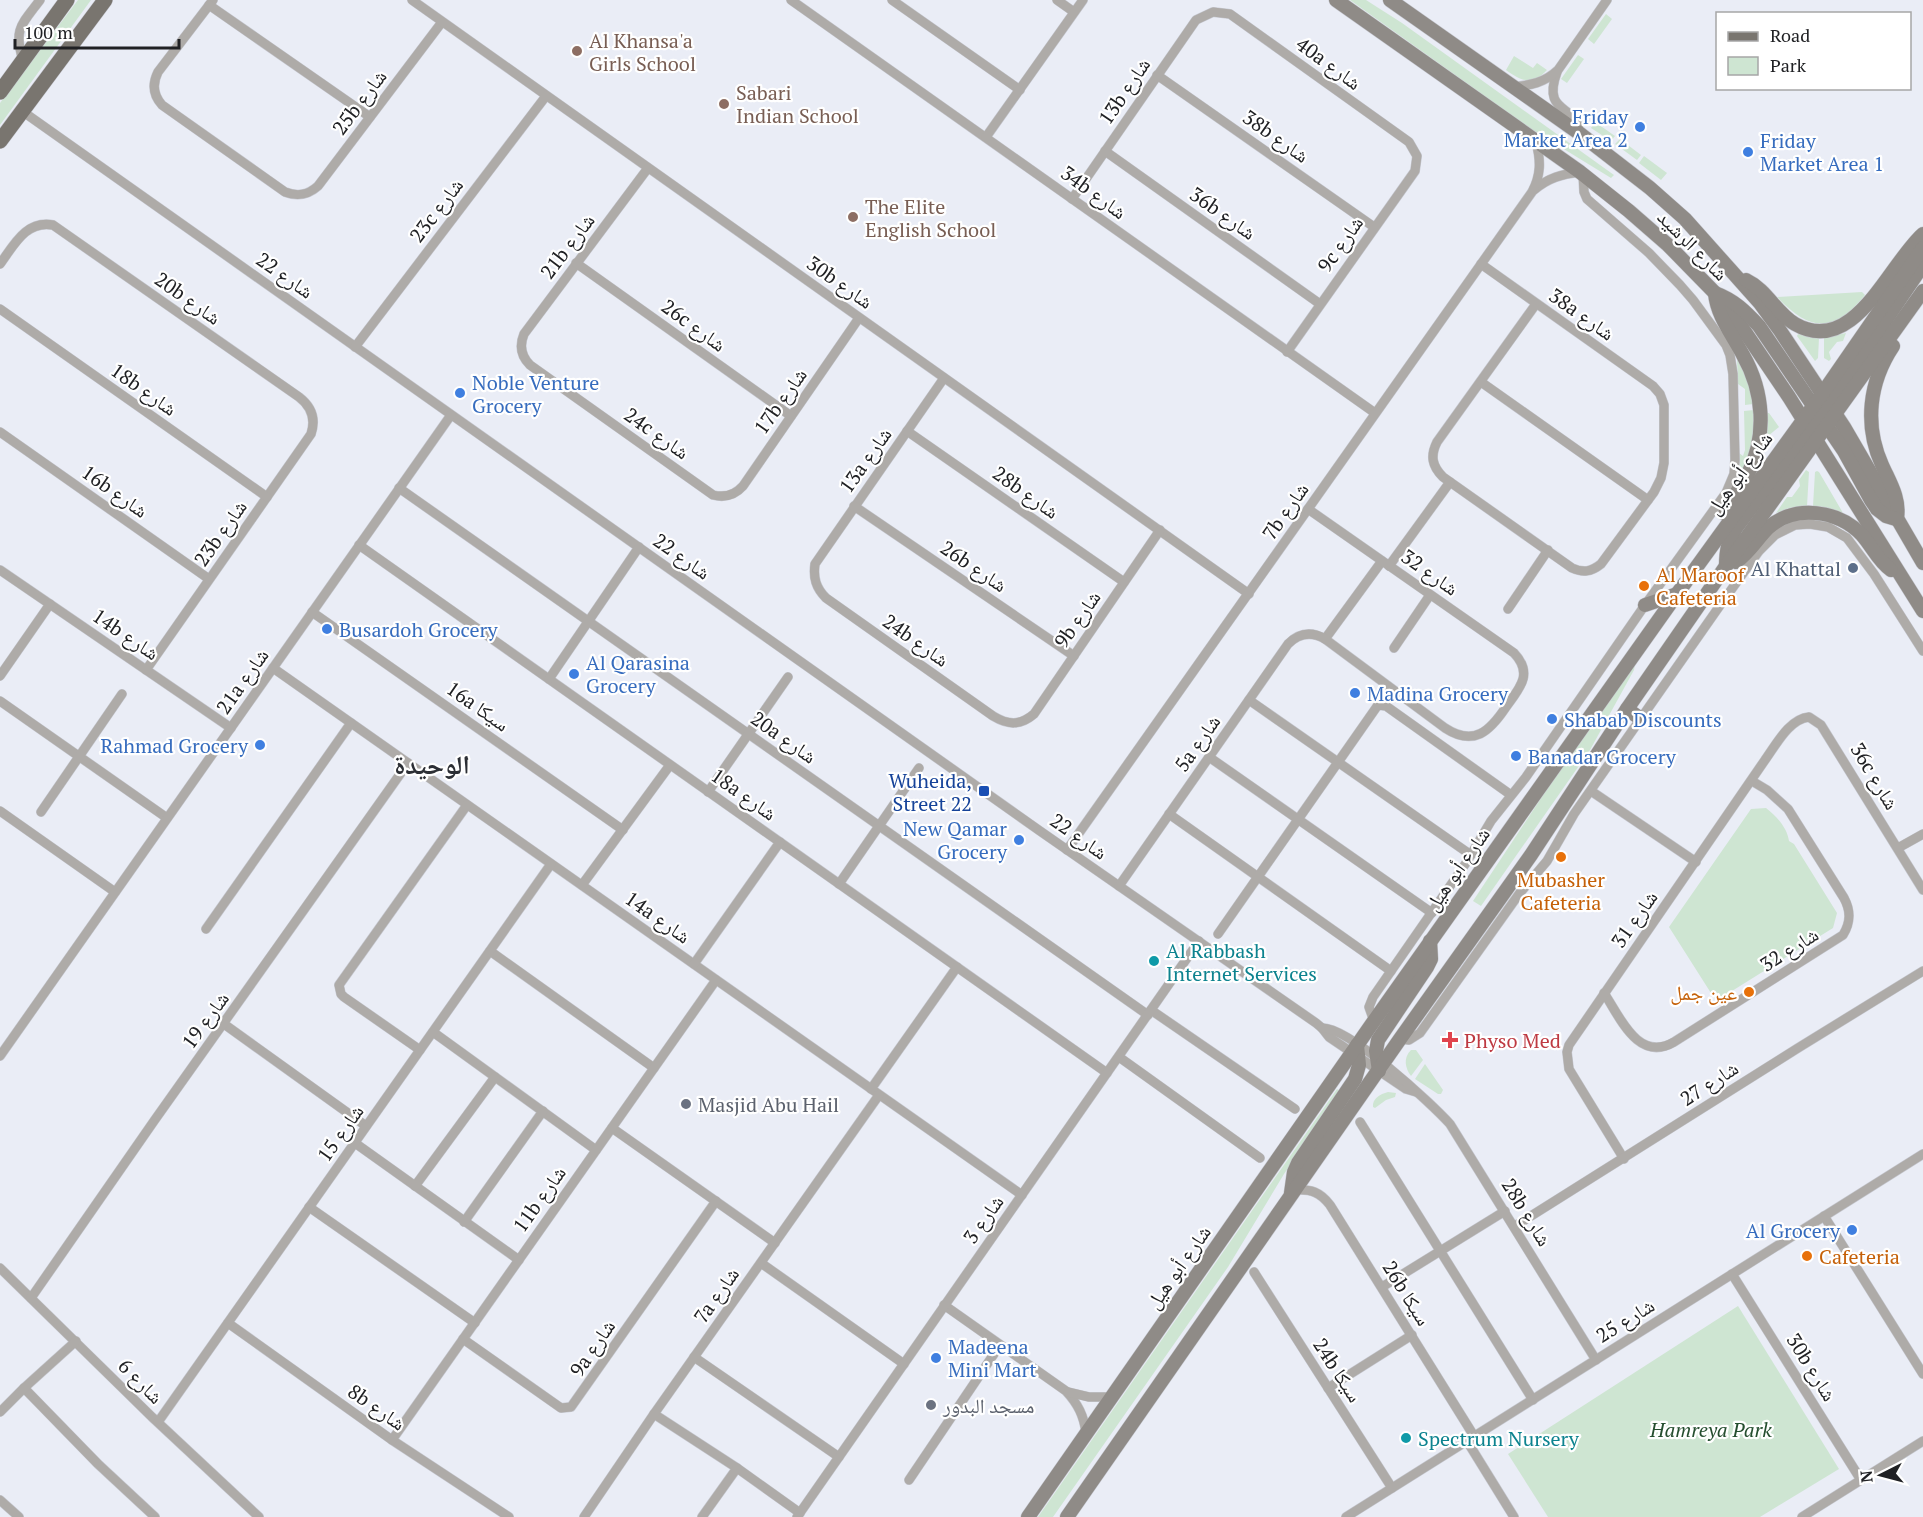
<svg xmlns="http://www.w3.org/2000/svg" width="1923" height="1517" font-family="'PT Serif','Noto Naskh Arabic',serif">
<rect width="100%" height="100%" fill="#eaedf6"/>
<g fill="#cee5d2">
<path d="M78 0H91L0 125V103Z"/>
<path d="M1350 0H1366L1402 23 1614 175 1611 178 1528 127Z"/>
<path d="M1606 14 1612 19 1594 44 1588 39Z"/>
<path d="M1578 55 1584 59 1567 83 1561 79Z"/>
<path d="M1514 56 1533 68 1537 63 1547 70C1532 86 1521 81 1506 70Z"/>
<path d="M1595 122 1615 136 1611 141 1591 128Z"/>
<path d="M1620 139 1641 155 1637 160 1615 144Z"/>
<path d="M1644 156 1667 173 1661 180 1639 163Z"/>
<path d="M1862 292 1865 295C1834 334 1810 332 1777 297Z"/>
<path d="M1846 333 1843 341 1837 342 1829 352 1831 359 1829 361 1824 358V338Z"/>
<path d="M1798 334 1809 337 1819 338 1818 358 1815 361 1797 336Z"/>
<path d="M1737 359 1748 381 1753 404 1745 405V389L1738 384Z"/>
<path d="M1754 410C1755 434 1751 457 1738 477L1739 453 1743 456 1745 450 1744 411Z"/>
<path d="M1767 413H1769L1779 427 1768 436 1766 434Z"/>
<path d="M1806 470 1809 472 1807 506 1789 508 1776 513 1787 497H1792L1800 486 1799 480Z"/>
<path d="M1817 471 1819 472 1843 513 1823 507 1813 506 1815 472Z"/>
<path d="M1635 664 1634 670 1590 750 1481 906 1473 901 1563 765Z"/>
<path d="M1766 808C1776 816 1787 827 1789 841L1794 844 1837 913 1833 928 1716 1001 1669 927 1751 809Z"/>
<path d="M1411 1050H1416L1423 1060 1411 1076C1405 1068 1403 1058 1411 1050Z"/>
<path d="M1425 1064 1443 1090 1441 1094H1438L1415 1079Z"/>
<path d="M1337 1089 1340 1091 1284 1174 1228 1267 1053 1517H1038Z"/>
<path d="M1388 1092 1396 1093 1395 1097 1386 1100 1375 1108 1373 1107C1372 1099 1380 1094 1388 1092Z"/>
<path d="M1738 1306 1839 1469 1760 1517H1548L1508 1454Z"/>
</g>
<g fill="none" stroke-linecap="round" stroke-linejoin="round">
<g stroke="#c6c8d0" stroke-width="10">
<g id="street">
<path d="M213 0 158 72C152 84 153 95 162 105L285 192C298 197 308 195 318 186L442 22"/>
<path d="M412 0 1249 594"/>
<path d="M791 0 1375 413"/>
<path d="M892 0 1020 90"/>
<path d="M1057 0 1074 12"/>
<path d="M209 5 370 117"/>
<path d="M23 60C13 29 22 24 40 0"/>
<path d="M1557 72C1541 116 1578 103 1579 133"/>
<path d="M1157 75 1374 227"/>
<path d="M1513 87C1531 85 1544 83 1558 70L1607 0"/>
<path d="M22 111 1040 831 1316 1023 1322 1028 1329 1037 1406 1089 1416 1092"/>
<path d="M986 137 1083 0"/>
<path d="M1105 151 1320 304"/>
<path d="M648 168 524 334C519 346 521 356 530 365L713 495C725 498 735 495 743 486L859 318"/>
<path d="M1534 190C1548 178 1562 174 1580 172"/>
<path d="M1072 199 1196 20 1213 12 1230 14 1409 142 1417 156 1415 171 1287 352"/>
<path d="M576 263 791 416"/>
<path d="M0 264C14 245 26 220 53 225L299 397C312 407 316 419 311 434L146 670"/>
<path d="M1481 264 1653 386 1660 394 1664 405V463L1661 478 1654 492 1601 564C1591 572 1583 573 1572 568L1443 477C1432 466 1430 456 1437 442L1536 304"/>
<path d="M0 309 267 497"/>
<path d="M355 347 546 96"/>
<path d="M944 378 815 564C813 578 816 588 826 598L993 716C1008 725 1020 726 1034 714L1160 530"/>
<path d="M1481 382 1648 500"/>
<path d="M907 431 1124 582"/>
<path d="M0 432 209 579"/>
<path d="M399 488 1148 1015"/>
<path d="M854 506 1074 656"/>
<path d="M359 545 1107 1073"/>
<path d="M1389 566 1450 482"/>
<path d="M0 570 231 728"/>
<path d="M1508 609 1548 550"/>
<path d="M312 612 623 830"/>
<path d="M1325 639 1382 561"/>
<path d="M1394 648 1430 595"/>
<path d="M273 668 1022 1195"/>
<path d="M0 676 50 604"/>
<path d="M549 679 639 547"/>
<path d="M1249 700 1471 855"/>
<path d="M0 701 167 818"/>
<path d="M1209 757 1432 913"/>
<path d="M1591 791 1696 862"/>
<path d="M708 792 788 677"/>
<path d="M0 811 115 892"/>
<path d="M41 812 122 694"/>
<path d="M1169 814 1391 971"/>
<path d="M1898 848 1923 834"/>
<path d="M1067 850 1532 192C1541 175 1541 161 1536 142"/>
<path d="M839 884 919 768"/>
<path d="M582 885 670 765"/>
<path d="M1119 886 1288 644C1299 633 1311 631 1325 639L1445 728C1474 747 1490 731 1506 707 1519 689 1534 674 1514 653L1308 509"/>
<path d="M206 929 351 723"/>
<path d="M1218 934 1378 705 1386 706 1511 795"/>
<path d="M490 951 654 1068"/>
<path d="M694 964 780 842"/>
<path d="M1604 993C1620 1017 1638 1063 1674 1042L1843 935C1851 922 1851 911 1844 898L1788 809 1767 790 1752 781"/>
<path d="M1151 1010 1295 1109"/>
<path d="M1374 1021 1369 1007 1373 997 1466 863 1491 821 1526 777 1645 605 1726 493 1734 474 1735 460 1733 374 1730 355 1726 345 1693 300 1680 285 1649 253 1587 199 1584 192 1583 174"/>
<path d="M224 1024 366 1126"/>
<path d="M1322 1028C1349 1027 1431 1103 1450 1124L1596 1360"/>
<path d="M433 1032 596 1150"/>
<path d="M1400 1039 1409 1040 1420 1033 1519 894 1547 861 1574 814 1721 604 1759 551 1775 535 1795 525 1810 524 1828 527 1847 538 1874 574 1923 651"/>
<path d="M420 1050 344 997 341 994 339 985 467 805"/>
<path d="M0 1056 451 415"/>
<path d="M1119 1057 1260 1158"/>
<path d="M871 1089 957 967"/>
<path d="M1360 1122 1533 1400"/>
<path d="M612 1128 775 1243"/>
<path d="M355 1143 519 1260"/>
<path d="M1624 1159 1569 1069 1567 1052 1569 1045 1765 760C1776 745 1789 719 1809 717L1821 725 1923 890"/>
<path d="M415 1186 495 1077"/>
<path d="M1295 1190C1311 1189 1320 1192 1330 1205L1474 1436"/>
<path d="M309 1207 475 1323"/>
<path d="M1824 1216 1923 1374"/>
<path d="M464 1222 543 1111"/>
<path d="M1515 1226 1798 1048 1923 971"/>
<path d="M761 1263 904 1364"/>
<path d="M0 1268 152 1417 259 1517"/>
<path d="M1254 1272 1392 1488"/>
<path d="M1732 1274 1861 1480"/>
<path d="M1382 1287 1505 1211"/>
<path d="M31 1298 154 1121 408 763"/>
<path d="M944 1305 1066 1391C1078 1404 1084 1416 1086 1433"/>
<path d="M228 1323 392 1440 509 1517"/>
<path d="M463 1339 561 1408 571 1407 716 1201"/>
<path d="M694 1357 839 1457"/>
<path d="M24 1388 98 1464 155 1517"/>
<path d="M1328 1388 1412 1335"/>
<path d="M1068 1392 1089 1397H1113"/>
<path d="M0 1412 24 1388 76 1341"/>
<path d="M654 1414 737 1468 800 1513"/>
<path d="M158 1422 551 864"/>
<path d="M392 1440 716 980"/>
<path d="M1467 1441 1514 1517"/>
<path d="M909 1480 1000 1345"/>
<path d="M0 1500 19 1517"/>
<path d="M584 1517 654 1414 879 1095"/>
<path d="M702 1517 737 1468"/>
<path d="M797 1517 1199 941"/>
<path d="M1346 1517 1923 1154"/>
<path d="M1802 1517 1923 1441"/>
</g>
</g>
<g stroke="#c6c8d0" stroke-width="15">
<g id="secondary">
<path d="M1336 0 1580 172 1629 211 1668 245 1715 293 1743 329 1789 397 1923 611"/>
<path d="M1390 0 1579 133 1650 188 1685 219 1760 303 1779 329 1844 427 1923 563"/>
<path d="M1746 280C1767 290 1776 313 1795 324 1854 358 1889 264 1923 234"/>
<path d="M1893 346C1869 382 1864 425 1882 465 1890 483 1900 498 1897 518"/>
<path d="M1725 514C1730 500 1741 488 1748 474 1767 436 1764 392 1743 355 1732 334 1717 316 1715 293 1734 300 1745 311 1759 326L1844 451 1871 500 1877 509 1886 516 1896 519"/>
<path d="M1736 562C1749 553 1757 539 1768 528 1795 504 1838 510 1862 535 1872 546 1878 561 1891 570"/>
<path d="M1726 566C1726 551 1728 541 1736 528L1829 404 1923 265"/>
<path d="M1645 605 1677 594"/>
<path d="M1627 709 1641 719"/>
<path d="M1379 1071 1376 1051 1378 1040 1427 967 1431 959 1430 941"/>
<path d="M1291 1193 1294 1172 1298 1163 1355 1079 1359 1065 1357 1045"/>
<path d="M1028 1517 1374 1021 1677 594 1822 394 1923 248"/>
<path d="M1067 1517 1400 1039 1531 855 1627 709 1726 566 1923 291"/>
</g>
</g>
<g stroke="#c6c8d0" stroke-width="16">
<g id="primary">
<path d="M0 92 67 0"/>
<path d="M0 141 105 0"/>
</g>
</g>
<use href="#street" stroke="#aeaba8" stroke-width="9"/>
<use href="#secondary" stroke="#8f8b87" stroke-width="14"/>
<use href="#primary" stroke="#79756f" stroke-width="15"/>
</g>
<g fill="#8d6e63" stroke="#fff" stroke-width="2">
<circle cx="577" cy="51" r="6"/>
<circle cx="724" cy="104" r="6"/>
<circle cx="853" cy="217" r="6"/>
</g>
<g fill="#3f7fe0" stroke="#fff" stroke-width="2">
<circle cx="1640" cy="127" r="6"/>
<circle cx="1748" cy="152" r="6"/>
<circle cx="460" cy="393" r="6"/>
<circle cx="327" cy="629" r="6"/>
<circle cx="574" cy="674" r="6"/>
<circle cx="1355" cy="693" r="6"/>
<circle cx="1552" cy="719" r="6"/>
<circle cx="260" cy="745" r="6"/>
<circle cx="1516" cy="756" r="6"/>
<circle cx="1019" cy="840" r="6"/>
<circle cx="1852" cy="1230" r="6"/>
<circle cx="936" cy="1358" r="6"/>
</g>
<circle fill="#5c6f8a" stroke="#fff" stroke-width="2" cx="1853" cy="568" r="6"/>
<g fill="#e8710a" stroke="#fff" stroke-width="2">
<circle cx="1644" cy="586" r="6"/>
<circle cx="1561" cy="857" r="6"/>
<circle cx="1749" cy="992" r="6"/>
<circle cx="1807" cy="1256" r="6"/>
</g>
<rect fill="#1a4fb4" stroke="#fff" stroke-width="2" x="978" y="785" width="12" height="12" rx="3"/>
<g fill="#0f9aa8" stroke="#fff" stroke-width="2">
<circle cx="1154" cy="961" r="6"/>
<circle cx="1406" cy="1438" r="6"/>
</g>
<path fill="#e0444e" stroke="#fff" stroke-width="2" d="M1447 1031h6v6h6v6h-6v6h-6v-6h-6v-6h6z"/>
<g fill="#6b7280" stroke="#fff" stroke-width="2">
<circle cx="686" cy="1104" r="6"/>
<circle cx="931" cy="1405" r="6"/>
</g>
<g text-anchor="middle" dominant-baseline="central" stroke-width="4.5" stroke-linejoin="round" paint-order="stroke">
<g font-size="20" fill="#785e54" stroke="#fff" text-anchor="start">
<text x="589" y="40">Al Khansa'a<tspan x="589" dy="23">Girls School</tspan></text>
<text x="736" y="92">Sabari<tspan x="736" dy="23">Indian School</tspan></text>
<text x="865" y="206">The Elite<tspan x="865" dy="23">English School</tspan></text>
</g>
<g font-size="20" fill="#202124" stroke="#fff">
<text transform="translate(1329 63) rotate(36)">40a شارع</text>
<text transform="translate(1124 91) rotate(-56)">13b شارع</text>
<text transform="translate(359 102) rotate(-53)">25b شارع</text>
<text transform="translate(1276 136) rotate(35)">38b شارع</text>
<text transform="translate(1094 192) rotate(36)">34b شارع</text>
<text transform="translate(436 210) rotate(-53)">23c شارع</text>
<text transform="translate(1223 213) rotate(35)">36b شارع</text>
<text transform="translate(1340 244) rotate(-55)">9c شارع</text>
<text transform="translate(1693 245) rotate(45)">شارع الرشيد</text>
<text transform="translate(567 246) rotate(-53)">21b شارع</text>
<text transform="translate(285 275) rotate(35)">شارع 22</text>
<text transform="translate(840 282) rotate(35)">30b شارع</text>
<text transform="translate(188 298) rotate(35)">20b شارع</text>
<text transform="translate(1582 314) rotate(35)">38a شارع</text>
<text transform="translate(694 325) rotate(36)">26c شارع</text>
<text transform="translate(144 389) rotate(35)">18b شارع</text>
<text transform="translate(780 401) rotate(-55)">17b شارع</text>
<text transform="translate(657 433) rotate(35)">24c شارع</text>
<text transform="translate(865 460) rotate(-55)">13a شارع</text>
<text transform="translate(1739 473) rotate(-54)">شارع أبو هيل</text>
<text transform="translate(115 491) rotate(35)">16b شارع</text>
<text transform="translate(1026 492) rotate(35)">28b شارع</text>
<text transform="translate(1285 511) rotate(-55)">7b شارع</text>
<text transform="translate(220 533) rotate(-55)">23b شارع</text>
<text transform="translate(682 556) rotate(35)">شارع 22</text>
<text transform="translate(974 566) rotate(34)">26b شارع</text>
<text transform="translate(1430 572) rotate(35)">شارع 32</text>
<text transform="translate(1077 619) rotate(-55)">9b شارع</text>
<text transform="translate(126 634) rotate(34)">14b شارع</text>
<text transform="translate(916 640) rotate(35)">24b شارع</text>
<text transform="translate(242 681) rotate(-55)">21a شارع</text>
<text transform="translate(478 706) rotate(35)">16a سيكا</text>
<text transform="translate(784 737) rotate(35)">20a شارع</text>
<text transform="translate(1197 743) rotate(-55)">5a شارع</text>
<text transform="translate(1875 776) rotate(59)">36c شارع</text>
<text transform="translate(744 794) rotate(35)">18a شارع</text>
<text transform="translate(1079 836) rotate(35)">شارع 22</text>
<text transform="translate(1457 869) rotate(-55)">شارع أبو هيل</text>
<text transform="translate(658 917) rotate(35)">14a شارع</text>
<text transform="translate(1634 919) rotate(-55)">شارع 31</text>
<text transform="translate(1789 949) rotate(-32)">شارع 32</text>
<text transform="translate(205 1020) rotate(-54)">شارع 19</text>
<text transform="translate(1709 1083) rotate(-33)">شارع 27</text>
<text transform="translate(340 1133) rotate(-55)">شارع 15</text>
<text transform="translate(539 1199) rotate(-55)">11b شارع</text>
<text transform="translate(1527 1212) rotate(58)">28b شارع</text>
<text transform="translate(983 1219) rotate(-55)">شارع 3</text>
<text transform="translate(1178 1267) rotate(-55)">شارع أبو هيل</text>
<text transform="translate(1407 1293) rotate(58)">26b سيكا</text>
<text transform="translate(716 1295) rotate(-55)">7a شارع</text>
<text transform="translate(1625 1320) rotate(-32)">شارع 25</text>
<text transform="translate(592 1348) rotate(-56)">9a شارع</text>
<text transform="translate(1812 1367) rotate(58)">30b شارع</text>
<text transform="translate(1338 1370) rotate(57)">24b سيكا</text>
<text transform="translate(141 1381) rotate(45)">شارع 6</text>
<text transform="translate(377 1407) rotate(35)">8b شارع</text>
</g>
<g font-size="20" fill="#366cbe" stroke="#fff" text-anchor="start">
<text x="1628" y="116" text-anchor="end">Friday<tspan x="1628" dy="23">Market Area 2</tspan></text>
<text x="1760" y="140">Friday<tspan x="1760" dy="23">Market Area 1</tspan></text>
<text x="472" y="382">Noble Venture<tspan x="472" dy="23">Grocery</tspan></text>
<text x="339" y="629">Busardoh Grocery</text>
<text x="586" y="662">Al Qarasina<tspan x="586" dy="23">Grocery</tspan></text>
<text x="1367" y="693">Madina Grocery</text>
<text x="1564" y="719">Shabab Discounts</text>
<text x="248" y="745" text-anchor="end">Rahmad Grocery</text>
<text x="1528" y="756">Banadar Grocery</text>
<text x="1007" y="828" text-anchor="end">New Qamar<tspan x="1007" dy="23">Grocery</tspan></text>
<text x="1840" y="1230" text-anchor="end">Al Grocery</text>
<text x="948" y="1346">Madeena<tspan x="948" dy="23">Mini Mart</tspan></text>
</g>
<g font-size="20" fill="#4e5e75" stroke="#fff" text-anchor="end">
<text x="1841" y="568">Al Khattal</text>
</g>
<g font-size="20" fill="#c56008" stroke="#fff" text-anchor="start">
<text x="1656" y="574">Al Maroof<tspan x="1656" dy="23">Cafeteria</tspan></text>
<text x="1561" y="879" text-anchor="middle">Mubasher<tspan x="1561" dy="23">Cafeteria</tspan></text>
<text x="1737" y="992" text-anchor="end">عين جمل</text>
<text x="1819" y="1256">Cafeteria</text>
</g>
<g font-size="20" fill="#164399" stroke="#fff" text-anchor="end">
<text x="972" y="780">Wuheida,<tspan x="972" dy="23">Street 22</tspan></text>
</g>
<g font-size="20" fill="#0d838f" stroke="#fff" text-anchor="start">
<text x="1166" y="950">Al Rabbash<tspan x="1166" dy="23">Internet Services</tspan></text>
<text x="1418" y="1438">Spectrum Nursery</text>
</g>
<g font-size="20" fill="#be3a42" stroke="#fff" text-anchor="start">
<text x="1464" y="1040">Physo Med</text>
</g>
<g font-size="20" fill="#5b616d" stroke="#fff" text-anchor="start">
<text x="698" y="1104">Masjid Abu Hail</text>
<text x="943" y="1405">مسجد البدور</text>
</g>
<g font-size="20" font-style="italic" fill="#254e2f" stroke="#fff">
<text x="1711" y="1429">Hamreya Park</text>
</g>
<g font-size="26" font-weight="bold" fill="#2c2f35" stroke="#fff">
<text x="432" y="764">الوحيدة</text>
</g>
</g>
<rect x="1716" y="12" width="195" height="78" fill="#ffffff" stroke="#a6a6a7" stroke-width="1.5"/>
<rect x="1728" y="32" width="30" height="9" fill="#79756f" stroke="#a6a6a7" stroke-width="1.5"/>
<text x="1770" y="42" font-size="18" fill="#202124">Road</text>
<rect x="1728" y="57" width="30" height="18" fill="#cee5d2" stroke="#a6a6a7" stroke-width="1.5"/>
<text x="1770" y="72" font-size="18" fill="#202124">Park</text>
<g transform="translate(1881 1475) rotate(264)" stroke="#ffffff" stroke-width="4.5" paint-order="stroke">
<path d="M0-4.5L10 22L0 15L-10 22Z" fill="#202124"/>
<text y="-9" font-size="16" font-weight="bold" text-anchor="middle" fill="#202124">N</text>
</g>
<path d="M15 39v9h164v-9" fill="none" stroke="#202124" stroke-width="3"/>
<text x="24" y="39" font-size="18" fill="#202124" stroke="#ffffff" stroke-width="4.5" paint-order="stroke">100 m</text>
</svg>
